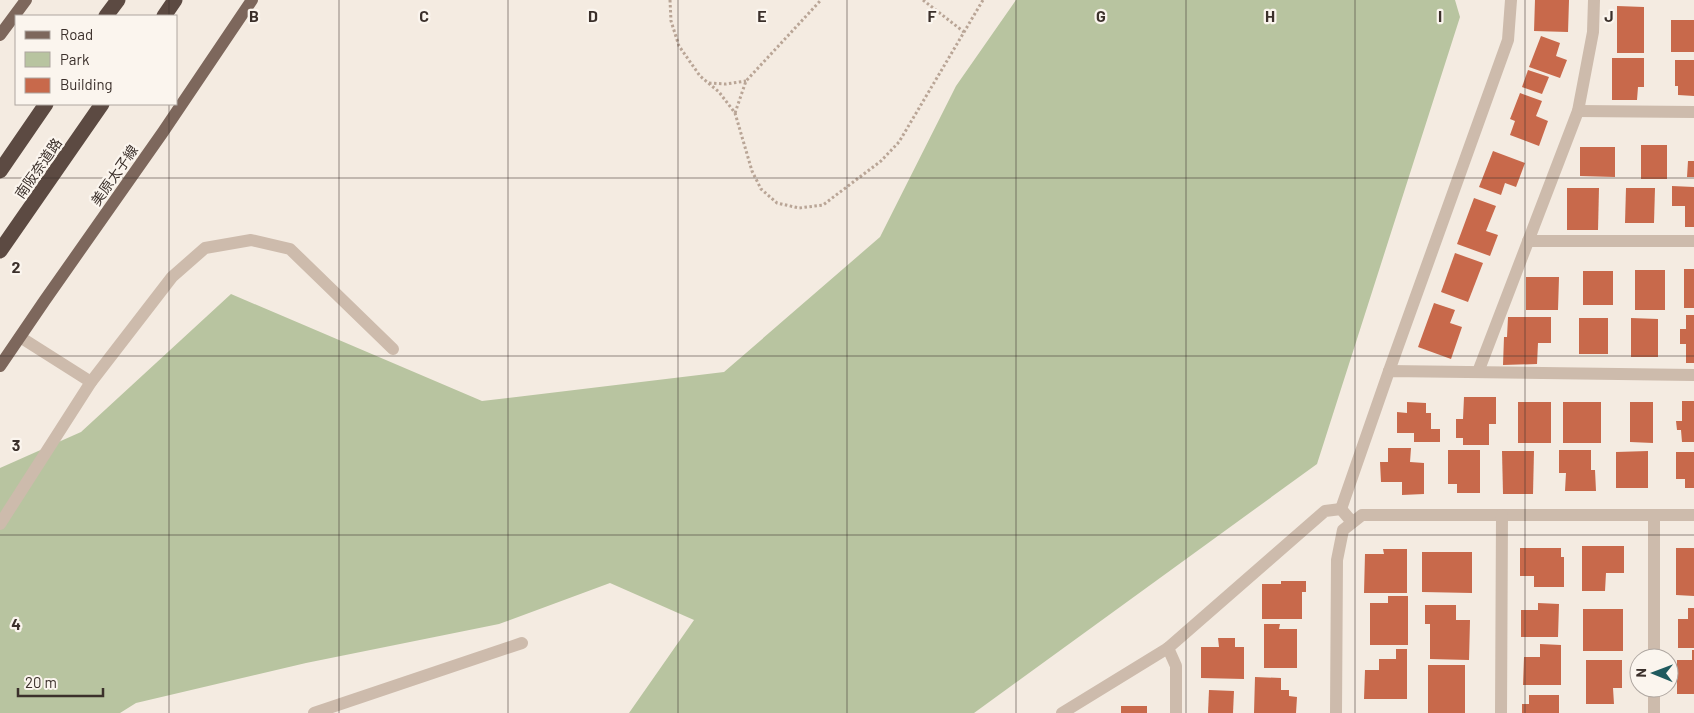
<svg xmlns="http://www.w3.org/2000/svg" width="1694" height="713" font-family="Barlow,'Noto Sans JP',sans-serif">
<rect width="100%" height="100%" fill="#f4ebe1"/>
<path fill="#b8c4a0" d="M1016 0H1455L1460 17 1317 464 974 713H629L694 620 610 583 499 624 306 663 136 703 120 713H0V468L81 432 231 294 482 401 724 372 880 237 956 86Z"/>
<g fill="#c8694b">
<path d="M1535 0H1569L1568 32 1534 31Z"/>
<path d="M1617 6 1644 7V53H1617Z"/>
<rect x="1671" y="20" width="23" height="32"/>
<path d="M1541 36 1560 43 1556 56 1567 60 1560 78 1529 67Z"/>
<path d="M1612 58H1644V87H1638L1637 100H1612Z"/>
<path d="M1675 60H1694V96L1678 95V86H1675Z"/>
<path d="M1528 70 1549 77 1542 94 1522 87Z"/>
<path d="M1520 93 1542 101 1536 116 1548 121 1539 146 1510 135 1515 121 1510 119Z"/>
<rect x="1641" y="145" width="26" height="34"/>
<path d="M1580 147H1615V177L1580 176Z"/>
<path d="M1493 151 1525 163 1516 187 1505 183 1501 195 1479 187Z"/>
<path d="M1688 161H1694V177H1687Z"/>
<path d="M1672 186 1694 187V227H1685V206H1672Z"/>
<path d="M1567 188H1599L1598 230H1567Z"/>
<path d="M1626 188H1655L1654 223H1625Z"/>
<path d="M1474 198 1496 206 1486 231 1498 235 1490 256 1457 244Z"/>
<path d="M1455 253 1483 263 1468 302 1441 292Z"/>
<rect x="1684" y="269" width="10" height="39"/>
<rect x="1635" y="270" width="30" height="40"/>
<rect x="1583" y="271" width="30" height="34"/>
<path d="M1526 277H1559L1558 310H1526Z"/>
<path d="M1434 303 1455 310 1450 323 1462 327 1451 359 1418 347Z"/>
<path d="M1686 315H1694V363H1686V344H1680V329H1686Z"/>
<path d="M1508 317H1551V343H1538L1537 364 1503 365 1504 337H1507Z"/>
<rect x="1579" y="318" width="29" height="36"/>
<path d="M1631 318 1658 319V357H1631Z"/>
<path d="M1464 397H1496V424H1489V445H1463V438H1456V419H1463Z"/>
<path d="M1682 401H1694V442H1682L1681 430H1677L1676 421H1682Z"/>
<path d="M1407 402 1426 403V413H1431V429H1440V442H1414V433H1397V412L1407 413Z"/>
<rect x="1518" y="402" width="33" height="41"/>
<rect x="1563" y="402" width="38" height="41"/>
<path d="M1630 402H1653V443L1630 442Z"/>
<path d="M1388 448H1411L1410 462 1424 463V494L1402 495V482H1381L1380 462H1388Z"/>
<path d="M1448 450H1480V493H1457V484H1448Z"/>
<path d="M1559 450H1591V470H1595L1596 491H1565L1566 473H1559Z"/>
<path d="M1502 451H1534L1533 494H1503Z"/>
<path d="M1648 451V488H1616V452Z"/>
<path d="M1676 452H1694V488H1685V479H1676Z"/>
<path d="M1582 546H1624V573H1606L1605 591H1582Z"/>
<path d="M1520 548H1561V557H1564V587H1534V576H1520Z"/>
<path d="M1676 548H1694V596L1676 595Z"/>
<path d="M1383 549H1407V593H1364L1365 554H1384Z"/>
<path d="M1422 552H1472V593L1422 592Z"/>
<path d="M1281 581H1306V592H1302V619H1262V584H1281Z"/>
<path d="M1388 596H1408V645H1370V603H1388Z"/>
<path d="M1538 603 1559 604 1558 637H1521V610H1538Z"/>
<path d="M1425 605H1456V620H1470L1469 660 1430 659V624H1425Z"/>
<path d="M1688 608H1694V648H1678V619H1688Z"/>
<rect x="1583" y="609" width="40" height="42"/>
<path d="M1264 624H1280L1279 629H1297V668H1264Z"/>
<path d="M1218 638H1235V647H1244V679L1201 678V647H1219Z"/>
<path d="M1540 644 1561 645V685H1523L1524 657H1540Z"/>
<path d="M1396 649H1407V699H1364L1365 670H1379V659H1396Z"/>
<path d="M1692 650H1694V694H1677V660H1692Z"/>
<path d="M1586 660H1622V688H1613L1614 704H1586Z"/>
<rect x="1428" y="665" width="37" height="48"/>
<path d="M1255 677 1281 678V690H1289V696L1297 697 1296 713H1254Z"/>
<path d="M1209 690 1234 691 1233 713H1208Z"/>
<path d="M1529 695H1559V713H1522V704H1529Z"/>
<rect x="1121" y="706" width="26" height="7"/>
</g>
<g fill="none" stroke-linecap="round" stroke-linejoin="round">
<g stroke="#b9a596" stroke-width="3" stroke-dasharray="2.5 2.5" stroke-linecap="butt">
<path d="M670 0 671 21 679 46 700 76 719 92 735 113 752 171 761 189 777 203 799 208 823 205 881 161 899 142 983 0"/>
<path d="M923 0 964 32"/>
<path d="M709 83 726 84 746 81"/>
<path d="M735 113 746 81 821 0"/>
</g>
<g stroke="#cdbbac" stroke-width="12">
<path d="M1578 111 1694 112"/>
<path d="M1528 241H1694"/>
<path d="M20 337 91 382"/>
<path d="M1389 371 1508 40 1511 0"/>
<path d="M1478 372 1578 111 1593 32 1594 0"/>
<path d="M1341 509 1389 371 1694 375"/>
<path d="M0 524 91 382 172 277 205 248 251 240 290 249 393 349"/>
<path d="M1168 648 1176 666V713"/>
<path d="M1654 658V515"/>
<path d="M314 713 522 643"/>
<path d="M1062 713 1168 648 1325 511 1341 509 1352 522"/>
<path d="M1336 713 1337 560 1343 530 1362 515H1694"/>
<path d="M1501 713 1502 515"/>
<path d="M1654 713V688"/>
</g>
<g stroke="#7d675c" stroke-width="12">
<path d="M0 35 26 0"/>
<path d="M0 366 45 300 163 132 252 0"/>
</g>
<g stroke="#5c4a42" stroke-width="15">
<path d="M106 16 118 0"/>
<path d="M164 16 175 0"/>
<path d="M0 171 46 104"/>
<path d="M0 251 102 104"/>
</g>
</g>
<path fill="none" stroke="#3b302b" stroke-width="1" stroke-opacity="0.55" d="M169 0V16M339 0V713M508 0V713M678 0V713M847 0V713M1016 0V713M1186 0V713M1355 0V713M1525 0V713M169 104V713M0 178H1694M0 356H1694M0 535H1694"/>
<g text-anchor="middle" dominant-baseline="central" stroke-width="4.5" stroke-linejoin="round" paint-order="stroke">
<g font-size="14" fill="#3b302b" stroke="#fbf5ee">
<text transform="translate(38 168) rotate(-55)">南阪奈道路</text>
<text transform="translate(114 175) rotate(-55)">美原太子線</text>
</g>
</g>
<g font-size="16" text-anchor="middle" font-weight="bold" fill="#3b302b" stroke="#fbf5ee" stroke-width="4.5" stroke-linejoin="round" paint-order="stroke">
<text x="254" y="22">B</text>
<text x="424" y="22">C</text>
<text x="593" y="22">D</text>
<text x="762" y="22">E</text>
<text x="932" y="22">F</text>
<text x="1101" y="22">G</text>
<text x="1270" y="22">H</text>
<text x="1440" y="22">I</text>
<text x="1609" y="22">J</text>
<text x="16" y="273">2</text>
<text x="16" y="451">3</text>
<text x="16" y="630">4</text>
</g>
<rect x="15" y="15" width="162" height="90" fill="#fbf5ee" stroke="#aea6a0"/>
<rect x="25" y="31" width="25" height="8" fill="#7d675c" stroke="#aea6a0"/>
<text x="60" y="40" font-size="15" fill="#3b302b">Road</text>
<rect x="25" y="52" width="25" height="15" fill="#b8c4a0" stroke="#aea6a0"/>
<text x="60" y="65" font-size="15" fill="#3b302b">Park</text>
<rect x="25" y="78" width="25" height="15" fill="#c8694b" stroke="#aea6a0"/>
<text x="60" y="90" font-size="15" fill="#3b302b">Building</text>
<g transform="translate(1654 673) rotate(271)"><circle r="24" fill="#fbf5ee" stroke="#aea6a0"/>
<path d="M0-4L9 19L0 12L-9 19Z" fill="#1f5a5e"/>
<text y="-8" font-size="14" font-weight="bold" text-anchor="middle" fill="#3b302b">N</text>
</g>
<path d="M18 688v8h85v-8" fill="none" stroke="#3b302b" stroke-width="2.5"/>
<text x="25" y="688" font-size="15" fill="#3b302b" stroke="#fbf5ee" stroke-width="4" paint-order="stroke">20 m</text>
</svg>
